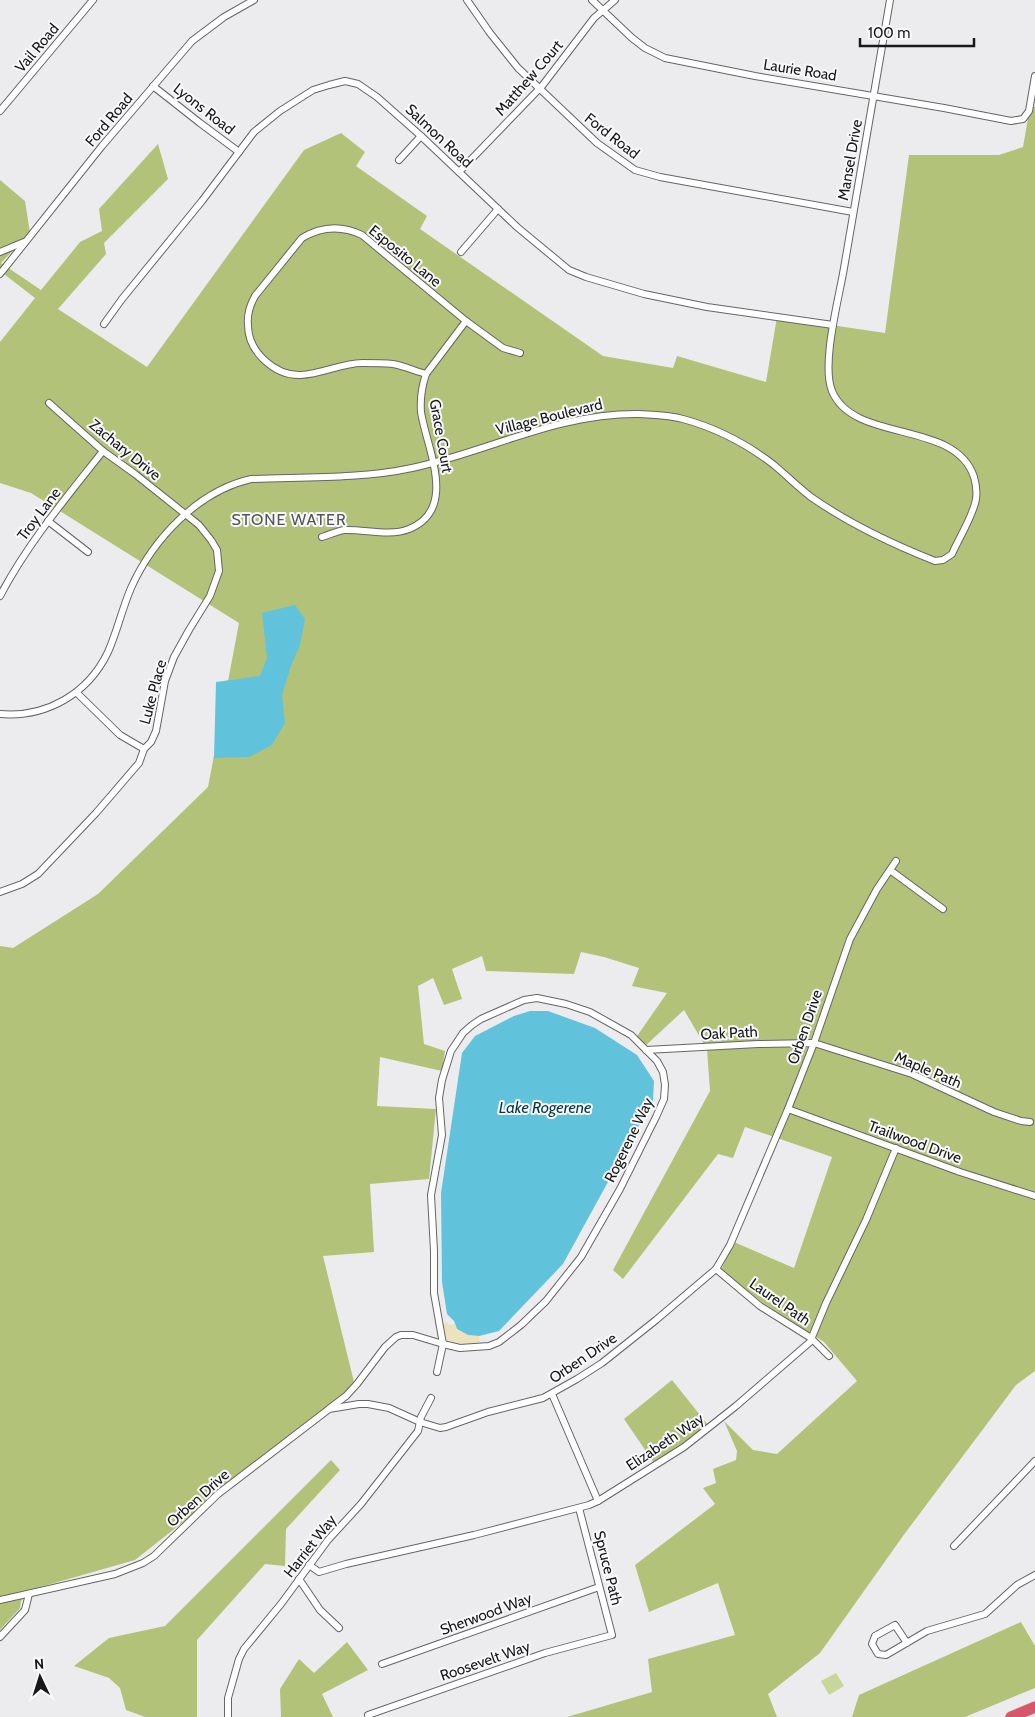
<svg xmlns="http://www.w3.org/2000/svg" width="1035" height="1717" font-family="Cabin,sans-serif">
<rect width="100%" height="100%" fill="#ececef"/>
<path fill="#c8d69a" d="M836 1673 844 1686 829 1695 821 1681Z"/>
<g fill="#b3c279">
<path d="M1030 107H1035V1371L1016 1385 903 1536 820 1653 768 1694 777 1717H567L652 1692 648 1659 735 1635 718 1583 649 1612 635 1565 715 1504 703 1488 716 1483 713 1469 736 1460 737 1451 724 1421 753 1450 777 1454 857 1381 824 1342 762 1302 721 1270 734 1242 794 1268 832 1157 745 1127 733 1158 718 1154 623 1279 613 1270 710 1091 707 1049 684 1010 644 1047 635 1039 667 993 632 986 639 968 604 957 581 952 574 974 486 971 482 956 452 969 462 999 444 1005 433 978 418 986 424 1044 445 1051 442 1071 380 1057 377 1106 436 1109 429 1179 370 1184 374 1252 323 1256 355 1386 135 1560 30 1590 21 1601 20 1608 0 1630V946L13 948 98 894 208 787 239 623 31 493 0 483V342L35 298 0 271V180L25 201 30 233 1 263 41 290 80 242 102 231 99 209 158 144 168 179 104 243 106 254 58 309 147 367 304 150 341 133 365 152 356 166 427 216 420 229 603 356 673 368 677 356 766 382 777 317 885 333 909 155H999L1023 147Z"/>
<path d="M672 1380 708 1425 654 1463 624 1419Z"/>
<path d="M331 1460 340 1470 286 1529 285 1566 265 1564 197 1640V1717H145L126 1710 120 1688 109 1678 74 1666 109 1638 165 1626Z"/>
<path d="M1021 1622 1035 1646V1688L965 1717H852L859 1695Z"/>
<path d="M347 1642 368 1670 322 1694 333 1717H281L280 1689 299 1659 314 1673Z"/>
</g>
<path fill="#ece3bd" d="M448 1322V1324L455 1325 457 1330 468 1335 479 1336 480 1344 467 1345 447 1340 443 1323Z"/>
<g fill="#61c3db">
<path d="M295 605 305 619 300 645 291 666 282 695 285 723 272 745 249 757 214 758 216 682 260 676 267 658 262 613Z"/>
<path d="M530 1011H548L595 1028 637 1055 654 1081 653 1100 563 1264 499 1331 479 1336 468 1335 457 1329 454 1321 447 1314 442 1282 441 1193 462 1053 475 1036 514 1016Z"/>
</g>
<g fill="none" stroke-linecap="round" stroke-linejoin="round">
<g stroke="#656567" stroke-width="8">
<g id="street">
<path d="M467 0 490 33 518 68 597 143 635 170 660 177 853 212"/>
<path d="M592 0 632 38 645 48 665 58 755 76 944 108 1011 121 1023 119 1029 111 1035 76"/>
<path d="M153 86 200 123 239 152"/>
<path d="M0 111 93 0"/>
<path d="M399 160 421 136"/>
<path d="M459 172 542 86 594 18 615 0"/>
<path d="M0 252 24 242"/>
<path d="M461 252 498 209"/>
<path d="M0 274 102 146 192 41 224 17 254 0"/>
<path d="M104 324 122 299 202 201 254 132 280 111 313 90 329 85 345 81 358 84 377 97 421 136 517 227 569 270 586 277 644 294 707 307 833 325"/>
<path d="M426 374C415 371 404 366 393 364 383 363 372 363 362 363 342 363 322 374 301 375 275 376 248 352 248 325 247 315 250 305 255 296L302 238C322 226 341 225 362 235L466 321 503 348 520 353"/>
<path d="M48 521 88 552"/>
<path d="M322 537C329 535 337 531 344 530 365 529 389 537 409 529 459 509 426 447 421 412 420 399 422 386 426 374L466 321"/>
<path d="M0 596C28 543 66 498 103 451"/>
<path d="M77 693 120 735 144 749"/>
<path d="M0 714C46 718 88 694 108 652 117 632 122 609 131 588 153 539 198 491 251 479 304 477 361 479 412 468 490 451 557 413 639 414 654 415 669 415 683 419 716 428 747 444 774 465 786 475 798 487 811 497 848 523 892 544 935 561L943 560 952 554C958 540 974 514 976 499 977 492 976 484 974 477 955 419 854 444 832 391 821 364 839 298 844 268 859 179 875 89 890 0"/>
<path d="M890 870 943 909"/>
<path d="M0 892 22 884 38 874 96 813 139 763 144 749 151 742 156 731 165 681 174 657 189 630 210 596 219 571 217 550 211 540 199 525 135 474 103 451 49 403"/>
<path d="M646 1050 758 1044 814 1043 912 1074 994 1112 1021 1121 1030 1122"/>
<path d="M788 1109 960 1172 1035 1196"/>
<path d="M716 1269 760 1306 811 1338 829 1356"/>
<path d="M552 1394 598 1501"/>
<path d="M330 1408 346 1396 357 1384 385 1347 396 1337 401 1335H413L443 1344 460 1348 489 1346 499 1342 521 1325 546 1301 581 1257 620 1189 656 1117 664 1099 665 1085 663 1072 657 1061 631 1035 590 1012 566 1004 537 998 524 1000 481 1019 472 1025 463 1033 451 1051 442 1080 439 1098 442 1135 431 1195 434 1251V1293L443 1344 437 1372"/>
<path d="M954 1546 1035 1461"/>
<path d="M309 1565 319 1572 346 1564 474 1535 589 1505 598 1501 684 1447 736 1406 810 1342 826 1303 866 1220 896 1148"/>
<path d="M299 1579 320 1610 339 1628"/>
<path d="M0 1600 115 1574 143 1563 154 1556 218 1494 329 1409 359 1404H368L389 1408 420 1422 440 1428 446 1427 488 1412 543 1398 577 1379 602 1363 656 1320 716 1269 730 1245 788 1109 814 1043 850 939 877 889 896 861"/>
<path d="M0 1637 25 1610 29 1594"/>
<path d="M907 1643 895 1625 875 1636 872 1644 878 1654 886 1655 927 1631 985 1614 1017 1585 1035 1575"/>
<path d="M382 1664 599 1587"/>
<path d="M368 1715 545 1653 612 1635 579 1508"/>
<path d="M228 1717V1698L239 1659 244 1649 281 1604 328 1540 361 1504 418 1431 421 1417 431 1398"/>
</g>
</g>
<g stroke="#c8c8c8" stroke-width="12">
<path id="highway" d="M1011 1717 1035 1707"/>
</g>
<use href="#street" stroke="#fff" stroke-width="6"/>
<use href="#highway" stroke="#d85669" stroke-width="11"/>
</g>
<g text-anchor="middle" dominant-baseline="central" stroke-width="4" stroke-linejoin="round" paint-order="stroke">
<g font-size="15" fill="#181819" stroke="#f9f9fc">
<text transform="translate(37 48) rotate(-50)">Vail Road</text>
<text transform="translate(800 70) rotate(9)">Laurie Road</text>
<text transform="translate(529 78) rotate(-49)">Matthew Court</text>
<text transform="translate(204 109) rotate(38)">Lyons Road</text>
<text transform="translate(109 120) rotate(-50)">Ford Road</text>
<text transform="translate(439 136) rotate(43)">Salmon Road</text>
<text transform="translate(612 136) rotate(38)">Ford Road</text>
<text transform="translate(850 160) rotate(-80)">Mansel Drive</text>
<text transform="translate(405 256) rotate(39)">Esposito Lane</text>
<text transform="translate(549 417) rotate(-14)">Village Boulevard</text>
<text transform="translate(441 436) rotate(80)">Grace Court</text>
<text transform="translate(125 450) rotate(39)">Zachary Drive</text>
<text transform="translate(39 514) rotate(-53)">Troy Lane</text>
<text transform="translate(153 692) rotate(-75)">Luke Place</text>
<text transform="translate(805 1027) rotate(-71)">Orben Drive</text>
<text transform="translate(729 1033) rotate(-3)">Oak Path</text>
<text transform="translate(928 1070) rotate(23)">Maple Path</text>
<text transform="translate(629 1140) rotate(-64)">Rogerene Way</text>
<text transform="translate(915 1142) rotate(20)">Trailwood Drive</text>
<text transform="translate(780 1302) rotate(35)">Laurel Path</text>
<text transform="translate(583 1358) rotate(-34)">Orben Drive</text>
<text transform="translate(665 1442) rotate(-34)">Elizabeth Way</text>
<text transform="translate(198 1498) rotate(-42)">Orben Drive</text>
<text transform="translate(310 1546) rotate(-52)">Harriet Way</text>
<text transform="translate(608 1568) rotate(76)">Spruce Path</text>
<text transform="translate(486 1614) rotate(-20)">Sherwood Way</text>
<text transform="translate(485 1661) rotate(-19)">Roosevelt Way</text>
</g>
<g font-size="16" letter-spacing="1" fill="#555558" stroke="#f9f9fc">
<text x="289" y="519">STONE WATER</text>
</g>
<g font-size="16" font-style="italic" fill="#05353f" stroke="#f9f9fc">
<text x="545" y="1107">Lake Rogerene</text>
</g>
</g>
<g transform="translate(40 1677) rotate(356)" stroke="#f9f9fc" stroke-width="4" paint-order="stroke">
<path d="M0-4L9 19L0 12L-9 19Z" fill="#181819"/>
<text y="-8" font-size="14" font-weight="bold" text-anchor="middle" fill="#181819">N</text>
</g>
<path d="M860 38v8h114v-8" fill="none" stroke="#181819" stroke-width="2.5"/>
<text x="868" y="38" font-size="15" fill="#181819" stroke="#f9f9fc" stroke-width="4" paint-order="stroke">100 m</text>
</svg>
